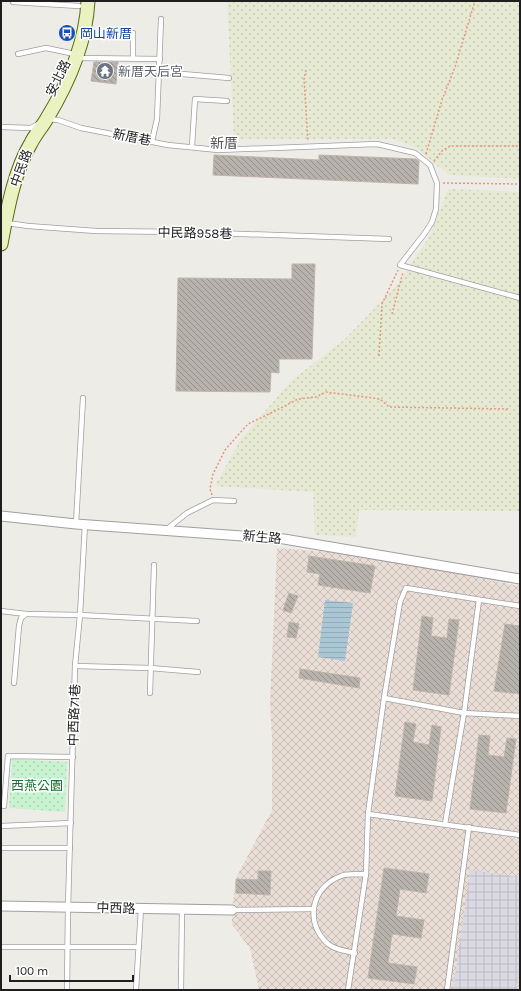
<svg xmlns="http://www.w3.org/2000/svg" width="521" height="991" font-family="Karla,'Noto Sans TC',sans-serif">
<defs>
<pattern id="military-cross-hatch" width="8" height="8" patternUnits="userSpaceOnUse"><rect width="8" height="8" fill="#eaded7"/><path d="M0 0l8 8M0 8l8-8" fill="none" stroke="#c8beb8"/></pattern>
<pattern id="farmland-dots" width="8" height="8" patternUnits="userSpaceOnUse"><rect width="8" height="8" fill="#e6ead3"/><path d="M2 2h.1M6 6h.1" fill="none" stroke="#c5c8b5" stroke-width="1.8" stroke-linecap="round"/></pattern>
<pattern id="park-dots" width="8" height="8" patternUnits="userSpaceOnUse"><rect width="8" height="8" fill="#c8f3d1"/><path d="M2 2h.1M6 6h.1" fill="none" stroke="#abd0b3" stroke-width="1.8" stroke-linecap="round"/></pattern>
<pattern id="plaza-grid" width="8" height="8" patternUnits="userSpaceOnUse"><rect width="8" height="8" fill="#dbdae4"/><path d="M0 4h8M4 0v8" fill="none" stroke="#bcbbc3"/></pattern>
<pattern id="water-rules" width="6" height="5" patternUnits="userSpaceOnUse"><rect width="6" height="5" fill="#abc7d6"/><path d="M0 2.5h6" fill="none" stroke="#93aab7"/></pattern>
<pattern id="building-back-hatch" width="6" height="6" patternUnits="userSpaceOnUse"><rect width="6" height="6" fill="#b7b2ac"/><path d="M-1 5l2 2M0 0l6 6M5-1l2 2" fill="none" stroke="#94908b"/></pattern>
</defs>
<rect width="100%" height="100%" fill="#eeece6"/>
<path fill="url(#military-cross-hatch)" d="M277 548 353 554 520 586V990H259L250 948 232 925V910L236 878 272 810V738L270 703Z"/>
<g fill="url(#farmland-dots)">
<path d="M227 1H520V179L449 175 415 147 392 139H234Z"/>
<path d="M448 189 520 192V511L359 510 356 537 315 535 313 492 215 486 241 439 291 381 345 339 397 285 430 236Z"/>
</g>
<path fill="url(#park-dots)" d="M12 759 67 762 65 812 9 808Z"/>
<path fill="url(#plaza-grid)" d="M470 870 520 877V962L516 990H453Z"/>
<path fill="url(#water-rules)" d="M325 600 353 603 345 661 318 657Z"/>
<g fill="url(#building-back-hatch)" stroke="#beb5aa">
<path d="M94 62H118L116 84 91 81Z"/>
<path d="M214 155 319 160V155L416 159 419 161 418 184 213 175Z"/>
<path d="M292 264H315L312 359H279V373L271 372 270 392 176 391 178 278 292 279Z"/>
<path d="M309 556 375 566 370 593 318 585 320 574 307 572Z"/>
<path d="M289 593 298 596 291 613 283 610Z"/>
<path d="M422 616 433 618 431 636 447 638 449 619 459 620 449 695 413 690Z"/>
<path d="M289 622 299 624 296 638 287 637Z"/>
<path d="M505 624 520 626V694L494 691Z"/>
<path d="M300 669 360 678 359 688 299 678Z"/>
<path d="M405 722 416 724 413 742 429 745 432 725 441 727 432 801 395 796Z"/>
<path d="M479 735 490 736 488 755 504 757 507 738 516 739 506 813 470 809Z"/>
<path d="M384 868 429 874 426 893 400 889 396 916 424 920 421 938 392 934 388 963 417 967 414 984 368 978Z"/>
<path d="M258 871H271L270 895 236 893V879L258 880Z"/>
</g>
<g fill="none" stroke-linecap="round" stroke-linejoin="round">
<g stroke="#9f9f9f" stroke-width="6">
<g id="lane">
<path d="M13 2 79 6"/>
<path d="M18 54 46 48 70 53 77 58 160 59"/>
<path d="M133 58V33"/>
<path d="M159 72 229 78"/>
<path d="M48 119 58 120 81 128 168 145 218 150 377 144 415 153 430 165 437 183 436 209 432 222 425 233 400 265 520 298"/>
<path d="M1 127 31 128 38 124"/>
<path d="M152 141 157 119 161 19"/>
<path d="M192 146 195 99 227 101"/>
<path d="M7 223 28 226 96 231 185 232 389 239"/>
<path d="M76 524 83 398"/>
<path d="M167 529 187 513 213 500 234 501"/>
<path d="M1 611 26 614 80 615 197 621"/>
<path d="M75 666 150 668 198 672"/>
<path d="M14 683 19 626 21 618 26 614"/>
<path d="M150 693 154 565"/>
<path d="M384 698 464 713 520 716"/>
<path d="M4 806 8 756 73 757"/>
<path d="M368 814 520 835"/>
<path d="M445 824 464 713 479 600"/>
<path d="M1 826 71 823"/>
<path d="M1 848H70"/>
<path d="M232 910 313 909"/>
<path d="M1 947H139"/>
<path d="M355 953C345 951 336 950 328 944 304 923 311 887 341 876 347 873 358 875 366 874"/>
<path d="M67 990 68 907 75 666 80 615 85 524"/>
<path d="M136 990 141 909"/>
<path d="M181 990 182 909"/>
<path d="M348 990 366 874 368 814 384 698 400 602 406 588 520 606"/>
<path d="M447 990 469 827"/>
</g>
</g>
<g stroke="#9f9f9f" stroke-width="11">
<g id="street">
<path d="M1 516 76 524 284 539 520 579"/>
<path d="M1 906 232 910"/>
</g>
</g>
<g stroke="#556912" stroke-width="15">
<path id="secondary" d="M1 244C7 212 14 171 31 143 35 135 41 128 46 120 68 84 86 43 88 1"/>
</g>
<g stroke="#e9947c" stroke-width="1.5" stroke-dasharray="2 2" stroke-linecap="butt">
<path d="M306 70 304 79 308 141"/>
<path d="M426 154 442 100 455 67 475 1"/>
<path d="M434 161 442 151 450 146H520"/>
<path d="M443 183 520 184"/>
<path d="M392 314 403 272"/>
<path d="M379 356 382 304 398 270"/>
<path d="M212 495 210 489 213 474 225 450 248 424 275 411 298 399 316 397 326 392 380 399 389 407 510 409"/>
</g>
<use href="#lane" stroke="#fff" stroke-width="4.5"/>
<use href="#street" stroke="#fff" stroke-width="9"/>
<use href="#secondary" stroke="#e9f2c0" stroke-width="13"/>
</g>
<defs>
<g id="bus-disc" transform="scale(0.9)"><circle r="9.5" fill="#1a4fb4" stroke="#fff"/><path d="M-5-6H5V4H4V6H2V4H-2V6H-4V4H-5ZM-3.5-4V0h7V-4ZM-3.5 1.2v1.5H-2V1.2ZM2 1.2v1.5H3.5V1.2Z" fill="#fff"/></g>
<g id="temple-disc" transform="scale(0.9)"><circle r="9.5" fill="#6b7280" stroke="#fff"/><path d="M0-6L5-2H3V0L6.5 2.5H4V6H1.5V3h-3V6H-4V2.5H-6.5L-3 0V-2H-5Z" fill="#fff"/></g>
</defs>
<g fill-rule="evenodd">
<use href="#bus-disc" x="67" y="33"/>
<use href="#temple-disc" x="105" y="71"/>
</g>
<g text-anchor="middle" dominant-baseline="central" stroke-width="3" stroke-linejoin="round" paint-order="stroke">
<g font-size="13" fill="#164399" stroke="#fff" text-anchor="start">
<text x="80" y="33">岡山新厝</text>
</g>
<g font-size="13" fill="#5b616d" stroke="#fff" text-anchor="start">
<text x="118" y="71">新厝天后宮</text>
</g>
<g font-size="13" fill="#1e1e1e" stroke="#fff">
<text transform="translate(58 78) rotate(-64)">安北路</text>
<text transform="translate(132 137) rotate(11)">新厝巷</text>
<text transform="translate(21 168) rotate(-70)">中民路</text>
<text transform="translate(195 233) rotate(1)">中民路958巷</text>
<text transform="translate(262 537) rotate(5)">新生路</text>
<text transform="translate(74 715) rotate(-88)">中西路71巷</text>
<text transform="translate(116 908) rotate(2)">中西路</text>
</g>
<g font-size="13" fill="#19702b" stroke="#fff">
<text x="37" y="785">西燕公園</text>
</g>
<g font-size="14" fill="#515151" stroke="#fff">
<text x="224" y="143">新厝</text>
</g>
</g>
<rect width="521" height="991" fill="none" stroke="#1e1e1e" stroke-width="4"/>
<path d="M10 975v6h123v-6" fill="none" stroke="#1e1e1e" stroke-width="2"/>
<text x="16" y="975" font-size="12" fill="#1e1e1e" stroke="#ffffff" stroke-width="3" paint-order="stroke">100 m</text>
</svg>
